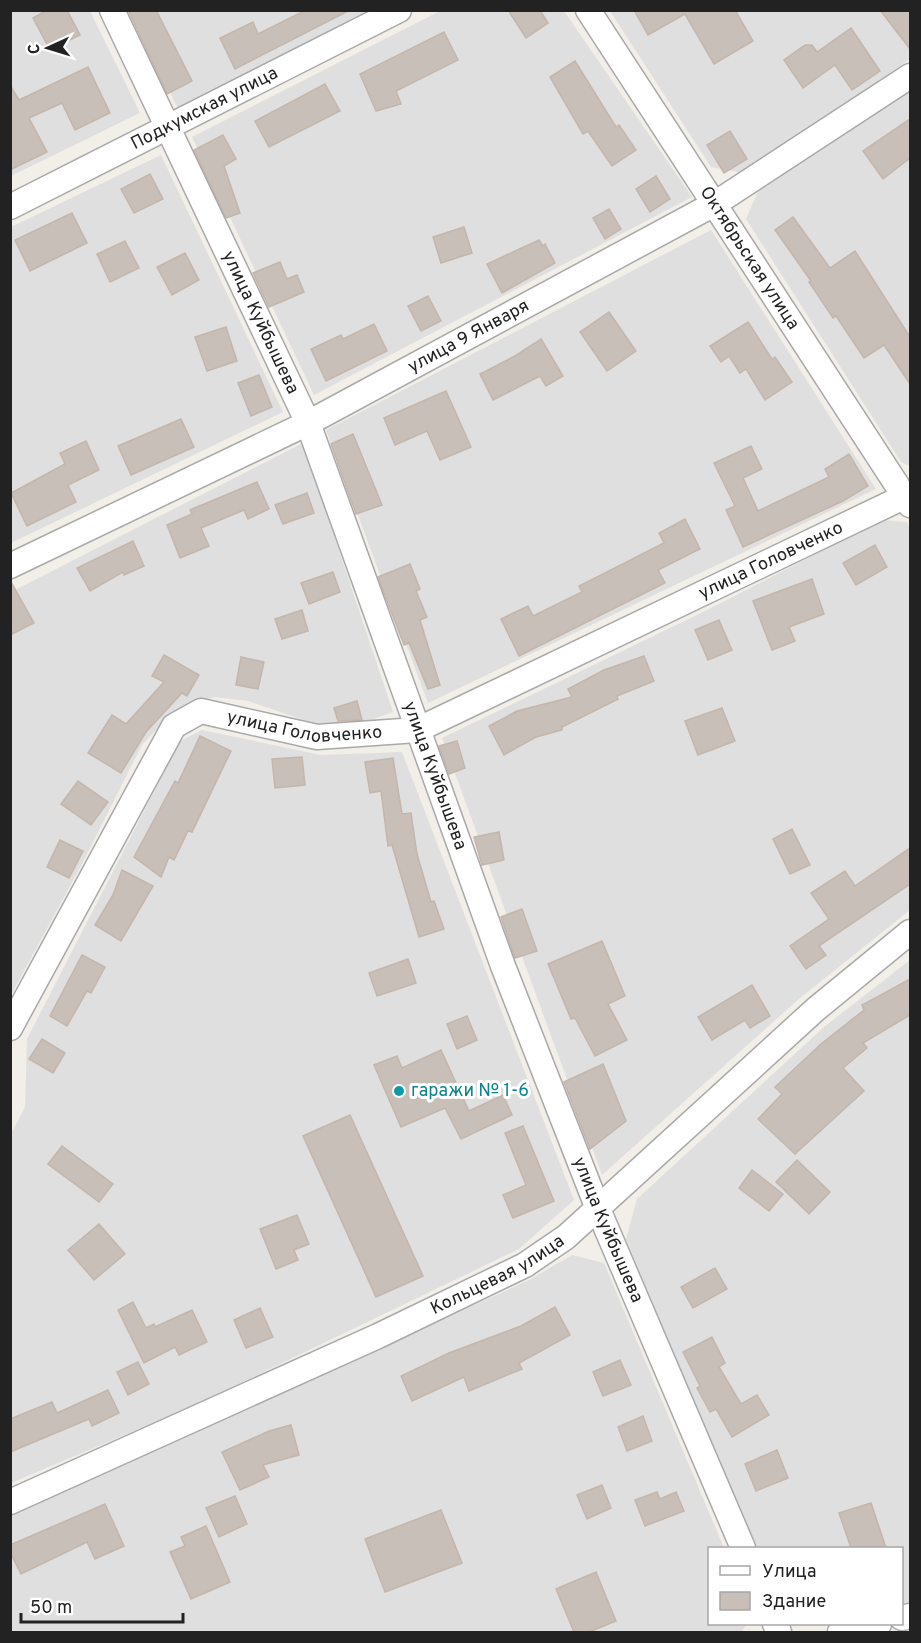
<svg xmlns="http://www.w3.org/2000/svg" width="921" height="1643" font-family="Overpass,sans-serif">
<rect width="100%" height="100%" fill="#f2efe9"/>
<g fill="#e0dfdf">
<path d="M11 11H90L140 113 11 176Z"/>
<path d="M131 11H367L178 109Z"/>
<path d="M440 11H564L692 197 314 395 192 137Z"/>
<path d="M610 11H910V59L743 173 711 167Z"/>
<path d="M910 91V466L901 462 746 219 759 189Z"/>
<path d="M161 155 283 412 11 543V227Z"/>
<path d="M711 230 876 489 428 703 326 430Z"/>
<path d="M303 443 393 712 359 724H315L248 701 216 697 189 703 167 718 142 745 83 862 11 995V592Z"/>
<path d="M882 520 907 522 910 529V910L800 998 602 1175 442 738 703 612Z"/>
<path d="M202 730 321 755 402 752 574 1200 519 1249 193 1406 11 1483 10 1136 25 1107 27 1039 180 741Z"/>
<path d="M910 960V1606L902 1608V1548H755L626 1239 637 1199 824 1027Z"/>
<path d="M572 1255 604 1263 724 1548H710V1624H746L742 1632H11L10 1516 529 1280Z"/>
</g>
<g fill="#c7bfb8" stroke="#c4b6ab" stroke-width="1.5">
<path d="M47 10H67L80 35 50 50 33 18Z"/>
<path d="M130 10H156L192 81 167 94 129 12Z"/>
<path d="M306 10H350L235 69 220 38 253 22 258 34Z"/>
<path d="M508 10H540L548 23 526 38Z"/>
<path d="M634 10H735L753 41 714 64 685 14 648 35Z"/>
<path d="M880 10H910V49Z"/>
<path d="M851 28 880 71 852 90 835 65 803 88 784 60 805 45H812L817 52Z"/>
<path d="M444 32 458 60 396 91 401 104 376 111 360 74Z"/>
<path d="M575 61 616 127 619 125 636 150 612 166 588 131 583 134 550 77Z"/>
<path d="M88 67 110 113 75 130 62 103 29 118 47 152 10 170V85L19 100Z"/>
<path d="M325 84 340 111 269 147 255 121Z"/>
<path d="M910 119V158L883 179 863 151Z"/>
<path d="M730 131 747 159 724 173 707 145Z"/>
<path d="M223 135 236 159 224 166 240 213 226 218 194 150Z"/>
<path d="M150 174 163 199 134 213 121 189Z"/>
<path d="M656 176 670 199 650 212 636 189Z"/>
<path d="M609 209 621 229 605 239 593 218Z"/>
<path d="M72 213 87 243 30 271 15 240Z"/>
<path d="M793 217 830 268 855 251 910 337V384L884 345 864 358 836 316 833 318 809 282 811 281 775 230Z"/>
<path d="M464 227 472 253 441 263 433 237Z"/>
<path d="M539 240 543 246 545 244 555 263 502 293 487 264Z"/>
<path d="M125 241 139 268 110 282 97 254Z"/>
<path d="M185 253 199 280 172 295 157 267Z"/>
<path d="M280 262 287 279 297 275 304 292 269 307 253 273Z"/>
<path d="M428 296 441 321 421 331 408 306Z"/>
<path d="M609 312 636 351 607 371 580 332Z"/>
<path d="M748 322 772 359 775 357 792 382 765 400 746 369 740 373 729 356 721 362 710 346Z"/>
<path d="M374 324 387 351 326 381 311 349 341 335 343 339Z"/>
<path d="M226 327 237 361 207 371 195 337Z"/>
<path d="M541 339 563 376 546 386 540 376 493 400 480 374 515 356Z"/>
<path d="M259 375 272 407 251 416 238 383Z"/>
<path d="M446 391 471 447 440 460 427 431 395 445 384 418Z"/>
<path d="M181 419 194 447 131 475 118 446Z"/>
<path d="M353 434 382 505 356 514 331 444Z"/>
<path d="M86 441 99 470 68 485 76 502 27 526 11 493 65 464 60 453Z"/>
<path d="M751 446 762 469 743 478 758 511 829 477 825 469 849 454 868 486 843 501 743 547 726 510 735 506 714 463Z"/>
<path d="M257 482 269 509 248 519 244 510 201 528 209 546 180 558 167 525 192 514 190 510Z"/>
<path d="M307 493 314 513 283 524 275 505Z"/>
<path d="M685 519 700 549 658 570 665 583 519 656 501 619 528 606 533 616 582 592 579 586 664 543 659 533Z"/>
<path d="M133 541 144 566 124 575 123 572 90 591 77 568Z"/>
<path d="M875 545 887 567 856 585 843 563Z"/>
<path d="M410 564 420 589 416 591 427 617 420 620 440 685 428 689 409 643 404 645 378 577Z"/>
<path d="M333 572 340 592 309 604 301 583Z"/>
<path d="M812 579 824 614 789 627 795 641 772 650 753 601Z"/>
<path d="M10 580 34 623 10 635Z"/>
<path d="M302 610 308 631 282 639 275 619Z"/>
<path d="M719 620 732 650 708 660 695 630Z"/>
<path d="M164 655 199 675 187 696 182 693 146 732 121 773 88 753 112 715 126 724 164 682 152 676Z"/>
<path d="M644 656 654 681 617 696 618 699 562 727V730L536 737 504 755 489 726 517 711 572 697 568 689 604 670Z"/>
<path d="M241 657 264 662 258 689 236 685Z"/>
<path d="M357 701 362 720 338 721 334 708Z"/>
<path d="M722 708 735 741 698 755 685 721Z"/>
<path d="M200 736 231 751 192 832 188 831 174 860 169 857 161 877 134 857 175 781 178 783Z"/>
<path d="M457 741 465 768 449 774 439 746Z"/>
<path d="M302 757 305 785 275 788 272 759Z"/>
<path d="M393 758 402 814 411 813 417 854 431 902 434 901 444 929 419 937 392 845 388 846 381 791 370 793 365 762Z"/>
<path d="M78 781 108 802 91 825 61 804Z"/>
<path d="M792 829 810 865 790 874 773 839Z"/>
<path d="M499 832 504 860 482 865 474 837Z"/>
<path d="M60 840 83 851 69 878 47 867Z"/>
<path d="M910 848V884L819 946 826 955 806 969 790 946 829 919 811 893 845 871 855 886Z"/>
<path d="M122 870 153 886 121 941 95 925 113 895Z"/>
<path d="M522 909 537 951 515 958 501 917Z"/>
<path d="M602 941 625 996 608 1004 627 1040 595 1056 575 1018 571 1019 548 964Z"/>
<path d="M82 955 105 967 91 993 87 991 67 1026 50 1016Z"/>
<path d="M408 959 416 983 377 996 369 973Z"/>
<path d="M910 979V1015L863 1043 867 1048 843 1068 864 1091 795 1154 758 1119 782 1094 775 1087 821 1044 864 1010 862 1005Z"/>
<path d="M752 985 770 1016 750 1028 745 1020 712 1040 698 1017Z"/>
<path d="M467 1016 477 1040 457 1049 447 1024Z"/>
<path d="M42 1039 65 1053 53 1073 29 1059Z"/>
<path d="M441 1050 469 1111 503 1095 512 1115 461 1139 445 1108 401 1127 374 1065 397 1056 402 1068Z"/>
<path d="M603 1064 626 1121 590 1149 564 1082Z"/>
<path d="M350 1115 423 1276 376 1297 303 1136Z"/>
<path d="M523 1126 554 1201 513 1218 503 1195 526 1185 505 1133Z"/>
<path d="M62 1146 113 1184 99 1202 48 1164Z"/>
<path d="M797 1160 830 1192 809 1214 776 1182Z"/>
<path d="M752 1170 783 1194 769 1211 739 1188Z"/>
<path d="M297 1215 309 1244 294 1250 298 1260 276 1269 260 1229Z"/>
<path d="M99 1224 125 1254 94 1280 68 1250Z"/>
<path d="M715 1268 727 1289 693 1308 681 1287Z"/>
<path d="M133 1302 146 1328 154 1324 155 1327 192 1310 207 1342 179 1355 175 1347 144 1363 118 1310Z"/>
<path d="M555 1307 570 1335 519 1363 522 1369 469 1391 464 1377 412 1401 401 1376 449 1353 521 1326Z"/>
<path d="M260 1308 273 1337 246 1348 234 1320Z"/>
<path d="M712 1337 725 1363 719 1367 741 1404 757 1395 769 1415 732 1437 716 1409 710 1412 697 1388 700 1386 683 1352Z"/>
<path d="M620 1360 631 1385 603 1396 593 1372Z"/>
<path d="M138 1362 149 1384 128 1395 117 1372Z"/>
<path d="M108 1390 119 1413 92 1426 89 1419 10 1452V1419L52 1402 57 1413Z"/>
<path d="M643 1416 652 1441 627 1451 618 1427Z"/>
<path d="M291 1425 299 1455 263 1465 269 1477 240 1490 222 1452 269 1431Z"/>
<path d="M777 1450 788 1478 756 1491 745 1464Z"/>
<path d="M602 1485 611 1508 587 1519 577 1495Z"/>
<path d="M657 1492 660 1499 676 1492 684 1511 645 1526 635 1500Z"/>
<path d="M235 1496 247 1524 219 1537 206 1508Z"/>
<path d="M871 1503 886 1548H851L839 1513Z"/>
<path d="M105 1504 124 1546 95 1559 87 1542 21 1574 10 1552V1545Z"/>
<path d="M441 1510 462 1563 385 1592 365 1539Z"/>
<path d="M206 1526 230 1582 191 1599 170 1552 185 1546 181 1537Z"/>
<path d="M596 1572 616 1621 589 1632H574L556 1589Z"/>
</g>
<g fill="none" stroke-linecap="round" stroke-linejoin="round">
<g stroke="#a9a9a9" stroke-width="27">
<g id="minor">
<path id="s1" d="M112 10 308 423 503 966 598 1209 743 1548"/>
<path id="s2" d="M588 10 910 505"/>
<path id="s3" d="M10 207 399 10"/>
<path id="s4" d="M10 566 308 423 716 203 910 76"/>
<path id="s5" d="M10 1028 174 726 201 711 317 737 417 730 910 494"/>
<path id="s6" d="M10 1502 378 1336 525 1265 566 1237 816 1009 910 932"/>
<path d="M902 1618 910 1616"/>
<path d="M775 1624 779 1632"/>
<path d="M840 1632 879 1624"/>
</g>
</g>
<use href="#minor" stroke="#fff" stroke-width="24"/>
</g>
<circle fill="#0f9aa8" stroke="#fff" stroke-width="2" cx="399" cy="1091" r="6"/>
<g text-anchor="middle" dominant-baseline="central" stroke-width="6" stroke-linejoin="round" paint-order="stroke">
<g font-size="18" fill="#222" stroke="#fff">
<text stroke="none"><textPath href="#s3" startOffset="218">Подкумская улица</textPath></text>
<text stroke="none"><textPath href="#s2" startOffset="296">Октябрьская улица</textPath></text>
<text stroke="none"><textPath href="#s1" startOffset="346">улица Куйбышева</textPath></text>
<text stroke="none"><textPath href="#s4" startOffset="513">улица 9 Января</textPath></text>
<text stroke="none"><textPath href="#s5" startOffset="986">улица Головченко</textPath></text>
<text stroke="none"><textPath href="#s5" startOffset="480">улица Головченко</textPath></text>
<text stroke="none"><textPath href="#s1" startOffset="832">улица Куйбышева</textPath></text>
<text stroke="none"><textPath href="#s1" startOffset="1318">улица Куйбышева</textPath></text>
<text stroke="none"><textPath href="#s6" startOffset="538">Кольцевая улица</textPath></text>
</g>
<g font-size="18" fill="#0d838f" stroke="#fff" text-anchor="start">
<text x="411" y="1091">гаражи № 1-6</text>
</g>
</g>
<rect width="921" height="1643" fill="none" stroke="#222222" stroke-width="24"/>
<rect x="708" y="1547" width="195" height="78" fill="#ffffff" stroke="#a7a7a7" stroke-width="1.5"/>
<rect x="720" y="1566" width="30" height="9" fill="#ffffff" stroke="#a7a7a7" stroke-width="1.5"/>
<text x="762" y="1577" font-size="18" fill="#222222">Улица</text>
<rect x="720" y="1592" width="30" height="18" fill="#c7bfb8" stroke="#a7a7a7" stroke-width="1.5"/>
<text x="762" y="1607" font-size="18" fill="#222222">Здание</text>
<g transform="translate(48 48) rotate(266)" stroke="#ffffff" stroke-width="4.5" paint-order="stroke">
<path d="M0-4.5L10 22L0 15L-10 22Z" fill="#222222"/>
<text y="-9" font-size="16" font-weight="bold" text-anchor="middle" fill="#222222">С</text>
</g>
<path d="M21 1613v9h162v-9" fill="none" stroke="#222222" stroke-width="3"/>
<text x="30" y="1613" font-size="18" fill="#222222" stroke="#ffffff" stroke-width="4.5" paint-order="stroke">50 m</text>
</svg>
